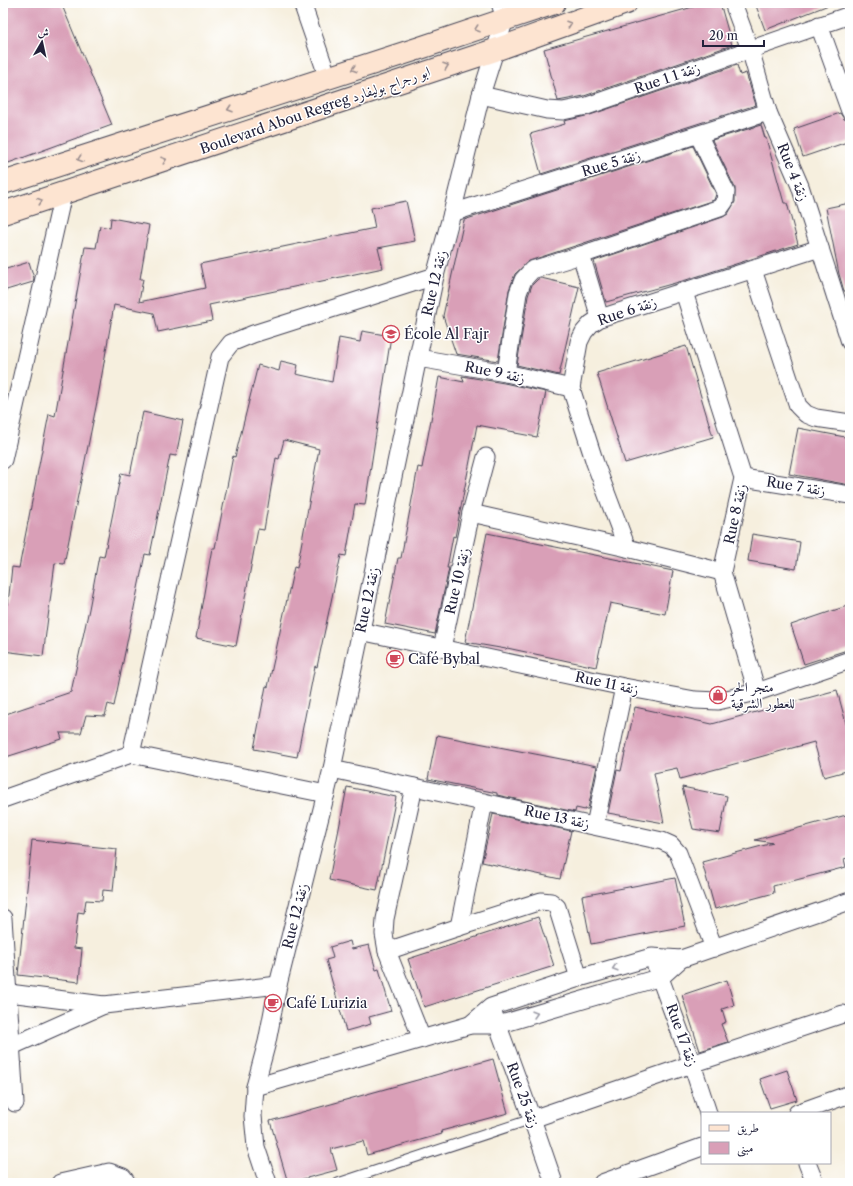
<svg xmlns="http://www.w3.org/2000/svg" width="853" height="1186" font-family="'Libre Caslon Text',Amiri,serif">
<rect width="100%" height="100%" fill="#fff"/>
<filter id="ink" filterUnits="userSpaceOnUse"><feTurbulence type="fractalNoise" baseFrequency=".025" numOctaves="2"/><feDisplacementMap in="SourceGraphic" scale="8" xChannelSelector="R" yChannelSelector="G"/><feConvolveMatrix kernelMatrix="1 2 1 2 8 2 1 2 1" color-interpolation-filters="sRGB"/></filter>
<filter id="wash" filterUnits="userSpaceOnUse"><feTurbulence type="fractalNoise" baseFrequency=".012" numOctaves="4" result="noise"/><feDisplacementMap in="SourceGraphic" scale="16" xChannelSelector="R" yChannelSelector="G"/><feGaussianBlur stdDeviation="0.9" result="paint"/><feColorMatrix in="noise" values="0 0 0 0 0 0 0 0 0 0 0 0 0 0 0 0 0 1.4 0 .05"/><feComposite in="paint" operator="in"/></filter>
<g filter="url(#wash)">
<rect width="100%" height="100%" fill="#f6efde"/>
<g id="blocks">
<g fill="#d99fb7">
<path d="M3 3H61L112 125 3 165Z"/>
<path d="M707 3H720L732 45 584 96 558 101 544 49Z"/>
<path d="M755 3H830L831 4 765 30Z"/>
<path d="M737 65 740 75 746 73 756 105 541 174 530 134 565 124 564 121 590 115Z"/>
<path d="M840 113 844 119 850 121V141L803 157 794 129Z"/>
<path d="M761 125 765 138H766L784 203H787L798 244 686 280 606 302 594 261 723 217 728 214 735 202V188L712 140Z"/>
<path d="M693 146 716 194 714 200 578 245 529 261 515 274 509 290 498 361 456 354 443 316 464 220Z"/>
<path d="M406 201 415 241 378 248 383 268 209 305 212 321 158 332 154 313 114 305 98 397 64 564 55 563 43 656 3 651V604H8L12 567 19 568 49 414 55 416 85 247 96 248 100 226 110 228 111 218 149 225 140 279H143L139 302 205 288 200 264 375 228 371 208Z"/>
<path d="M850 203V291H844L839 274 826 208Z"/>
<path d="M29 262 34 278 33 282 3 291V270Z"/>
<path d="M541 278 579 287 559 375 517 365 528 296 532 285 538 279Z"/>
<path d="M362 331 391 336 365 505 355 504 346 556 341 555 317 667 315 666 297 757 254 749 266 686 268 687 294 567 297 568 319 449 284 440 279 459 276 458 264 530 258 529 236 646 196 638 212 548H215L233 456 235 457 258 365 279 371 281 361 298 365 296 374 332 382 339 338 360 342Z"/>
<path d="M686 346 713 437 625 463 597 373Z"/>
<path d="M462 376 504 383 546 392 537 437 515 433V432L477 425 455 537 453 536 447 568H449L435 634 385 624 398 558H401L418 467 422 468 439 377 464 382Z"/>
<path d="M143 412 183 421 176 456 170 455 150 555 145 554 114 706 108 704 105 716 86 715 81 733H60L62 739 3 758V715L71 692 89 609 99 556 104 557 121 473 130 475Z"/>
<path d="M798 428 850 438V485L789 474Z"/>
<path d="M487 533 673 571 665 614 610 603 596 667 507 648 506 649 465 642Z"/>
<path d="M752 534 800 542 796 569 748 561Z"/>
<path d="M850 605V649L804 664 791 625Z"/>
<path d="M837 690 847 727 850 728V770L824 777 814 742 680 779 677 768 654 773 664 823 608 813 617 770 621 771 635 707 712 724Z"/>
<path d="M437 735 597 766 588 809H585V810L576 808 575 812 497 795V793L428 779Z"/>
<path d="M347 787 396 797 377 890 329 880Z"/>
<path d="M682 787 727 796 720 833 693 829Z"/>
<path d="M493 814 571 831 560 879 482 862Z"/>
<path d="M850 814V857L844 859 846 867 773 886 774 893 715 909 702 862 773 843 755 840Z"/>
<path d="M32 840 117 849 113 891 103 890 102 901 86 900 84 913 78 912 74 948 82 949 79 982 18 975Z"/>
<path d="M675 878 685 926 591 944 582 896Z"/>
<path d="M538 917 554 966 424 1007 408 959Z"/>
<path d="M350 941 352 949 369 945 376 970 379 969 391 1011 369 1017 371 1024 346 1031 326 960 333 958 330 947Z"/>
<path d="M727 980 734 1005 722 1009 726 1022 721 1024 728 1042 700 1051 682 995Z"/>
<path d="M493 1059 508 1113 441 1131 442 1134 367 1155 363 1141 331 1149 337 1170 288 1183 270 1121Z"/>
<path d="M787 1070 797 1100 770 1108 760 1079Z"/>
</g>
</g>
</g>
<g filter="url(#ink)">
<use href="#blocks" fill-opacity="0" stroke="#424153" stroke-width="1"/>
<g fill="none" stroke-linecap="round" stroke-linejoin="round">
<g stroke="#424153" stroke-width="11">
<path id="lane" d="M338 1183 532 1119"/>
</g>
<g stroke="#424153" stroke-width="19">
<g id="street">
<path d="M302 3 328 78"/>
<path d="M733 3 750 49 768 112 800 186 850 342"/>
<path d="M819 25 850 111"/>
<path d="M481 95 547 110 563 111 587 106 850 15"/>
<path d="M452 213 768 112"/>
<path d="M581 255 600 318"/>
<path d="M753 270 798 406 806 414 816 418 850 423"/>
<path d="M684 292 743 478 722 572 757 692"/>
<path d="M418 358 506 373 571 388"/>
<path d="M506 373 518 293 523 280 532 270 581 255 720 208 725 201 726 192 699 136"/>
<path d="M3 460 63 194"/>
<path d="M743 478 850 495"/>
<path d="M471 513 627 548 722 572"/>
<path d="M627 548 595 463 571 388 579 342 584 332 591 324 600 318 820 248"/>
<path d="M360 631 624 687 695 700 718 701 757 692 850 660"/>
<path d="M442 648 471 513 486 457"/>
<path d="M131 754 220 357 231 343 253 334 435 276"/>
<path d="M332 769 662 841 671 845 678 853 714 948"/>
<path d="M414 787 385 919 384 934 387 951 422 1039"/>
<path d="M3 799 131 754 326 794"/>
<path d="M595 825 624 687"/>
<path d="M3 918 15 1103"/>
<path d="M459 927 484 802"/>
<path d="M387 951 459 927 541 901 551 902 557 907 579 978"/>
<path d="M656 967 692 1064 708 1113"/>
<path d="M9 993 104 1005 278 985"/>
<path d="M494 1015 532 1119 554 1183"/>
<path d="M470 1025 491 1007 579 978 652 957 681 959"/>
<path d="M12 1046 104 1005"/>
<path d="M255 1087 470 1025H498L661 977 681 959 850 901"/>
<path d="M797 1113 850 1094"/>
<path d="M532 1119 692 1064 843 1014"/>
<path d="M807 1163 815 1183"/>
<path d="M60 1183 109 1172 123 1177 127 1183"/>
<path d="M268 1183 256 1147 253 1116 255 1087 267 1042 278 985 332 769 435 276 452 213 481 95 505 19 500 3"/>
<path d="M602 1183 702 1147"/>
</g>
</g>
<g stroke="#424153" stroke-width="24">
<g id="secondary">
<path d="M3 183 420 48 554 3"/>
<path d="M3 213 495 50 626 3"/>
</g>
</g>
<path stroke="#424153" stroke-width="2.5" stroke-dasharray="3 3" stroke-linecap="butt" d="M849 1183H850"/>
<use href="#lane" stroke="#fff" stroke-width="9"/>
<use href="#street" stroke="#fff" stroke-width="17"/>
<use href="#secondary" stroke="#fde4d1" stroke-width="22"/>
</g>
<defs><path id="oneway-chevron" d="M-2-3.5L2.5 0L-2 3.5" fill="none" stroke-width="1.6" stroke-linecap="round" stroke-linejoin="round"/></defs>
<g stroke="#9a8d8e">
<use href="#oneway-chevron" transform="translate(569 24) rotate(-19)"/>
<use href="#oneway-chevron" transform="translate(477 29) rotate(161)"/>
<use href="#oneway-chevron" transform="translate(446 66) rotate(-19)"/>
<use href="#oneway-chevron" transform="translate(354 69) rotate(162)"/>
<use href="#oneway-chevron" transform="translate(230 109) rotate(162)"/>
<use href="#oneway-chevron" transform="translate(80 159) rotate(161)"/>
<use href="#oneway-chevron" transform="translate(164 160) rotate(-19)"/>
<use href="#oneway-chevron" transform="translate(40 201) rotate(-18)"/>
</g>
<g stroke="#9c9ca7">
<use href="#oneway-chevron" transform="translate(615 968) rotate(164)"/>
<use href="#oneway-chevron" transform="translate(535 1014) rotate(-16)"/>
</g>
</g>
<defs>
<g id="school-ring" transform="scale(0.9)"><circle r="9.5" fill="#fff" stroke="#d1495b" stroke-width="1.5"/><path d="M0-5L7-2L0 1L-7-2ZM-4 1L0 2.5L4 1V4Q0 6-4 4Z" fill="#d1495b"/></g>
<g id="cafe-ring" transform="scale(0.9)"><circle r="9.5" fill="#fff" stroke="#d1495b" stroke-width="1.5"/><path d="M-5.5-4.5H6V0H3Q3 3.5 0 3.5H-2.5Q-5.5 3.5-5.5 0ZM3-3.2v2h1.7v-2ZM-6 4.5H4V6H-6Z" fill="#d1495b"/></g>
<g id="shop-ring" transform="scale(0.9)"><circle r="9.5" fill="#fff" stroke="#d1495b" stroke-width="1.5"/><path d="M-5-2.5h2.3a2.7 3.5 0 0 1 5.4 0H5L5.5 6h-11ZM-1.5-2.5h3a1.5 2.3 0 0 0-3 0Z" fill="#d1495b"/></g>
</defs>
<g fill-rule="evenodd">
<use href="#school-ring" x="391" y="334"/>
<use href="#cafe-ring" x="395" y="659"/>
<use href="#shop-ring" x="718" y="695"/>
<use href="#cafe-ring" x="273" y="1003"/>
</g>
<g text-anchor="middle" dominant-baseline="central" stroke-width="3" stroke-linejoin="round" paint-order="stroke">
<g font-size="14" fill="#22223b" stroke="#fff">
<text transform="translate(667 78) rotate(-19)">Rue 1 زنقة 1</text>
<text transform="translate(315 110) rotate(-19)">Boulevard Abou Regreg ابو رجراج بوليفارد</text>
<text transform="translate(611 163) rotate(-17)">Rue 5 زنقة</text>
<text transform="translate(793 172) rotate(68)">Rue 4 زنقة</text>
<text transform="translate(434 283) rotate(-77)">Rue 12 زنقة</text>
<text transform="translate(627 311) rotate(-19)">Rue 6 زنقة</text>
<text transform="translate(495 372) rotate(11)">Rue 9 زنقة</text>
<text transform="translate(796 486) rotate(9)">Rue 7 زنقة</text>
<text transform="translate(735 514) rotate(-78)">Rue 8 زنقة</text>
<text transform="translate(457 581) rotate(-77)">Rue 10 زنقة</text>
<text transform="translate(367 600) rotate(-78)">Rue 12 زنقة</text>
<text transform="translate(607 683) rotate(12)">Rue 11 زنقة</text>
<text transform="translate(557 817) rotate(12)">Rue 13 زنقة</text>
<text transform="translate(295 916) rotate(-76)">Rue 12 زنقة</text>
<text transform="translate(682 1035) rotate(70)">Rue 17 زنقة</text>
<text transform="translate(523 1095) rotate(70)">Rue 25 زنقة</text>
</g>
<g font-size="14" fill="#22223b" stroke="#fff" text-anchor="start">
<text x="404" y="334">École Al Fajr</text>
<text x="408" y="659">Café Bybal</text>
<text x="731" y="687">متجر الحر<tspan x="731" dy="16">للعطور الشرقية</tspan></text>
<text x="286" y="1003">Café Lurizia</text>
</g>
</g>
<rect width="853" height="1186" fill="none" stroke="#fff" stroke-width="16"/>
<rect x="701" y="1112" width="130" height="52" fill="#ffffff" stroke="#a7a7b1"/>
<rect x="709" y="1125" width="20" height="6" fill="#fde4d1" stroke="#a7a7b1"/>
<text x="737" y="1132" font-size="12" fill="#22223b">طريق</text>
<rect x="709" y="1142" width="20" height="12" fill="#d99fb7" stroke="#a7a7b1"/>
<text x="737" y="1152" font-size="12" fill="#22223b">مبنى</text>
<g transform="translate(42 42) rotate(9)" stroke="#ffffff" stroke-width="3" paint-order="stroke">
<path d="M0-3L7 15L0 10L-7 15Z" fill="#22223b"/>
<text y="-6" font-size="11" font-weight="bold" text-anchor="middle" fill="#22223b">ش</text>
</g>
<path d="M703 40v6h61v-6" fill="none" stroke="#22223b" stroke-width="2"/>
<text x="709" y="40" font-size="12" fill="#22223b" stroke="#ffffff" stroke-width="3" paint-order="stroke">20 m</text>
</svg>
